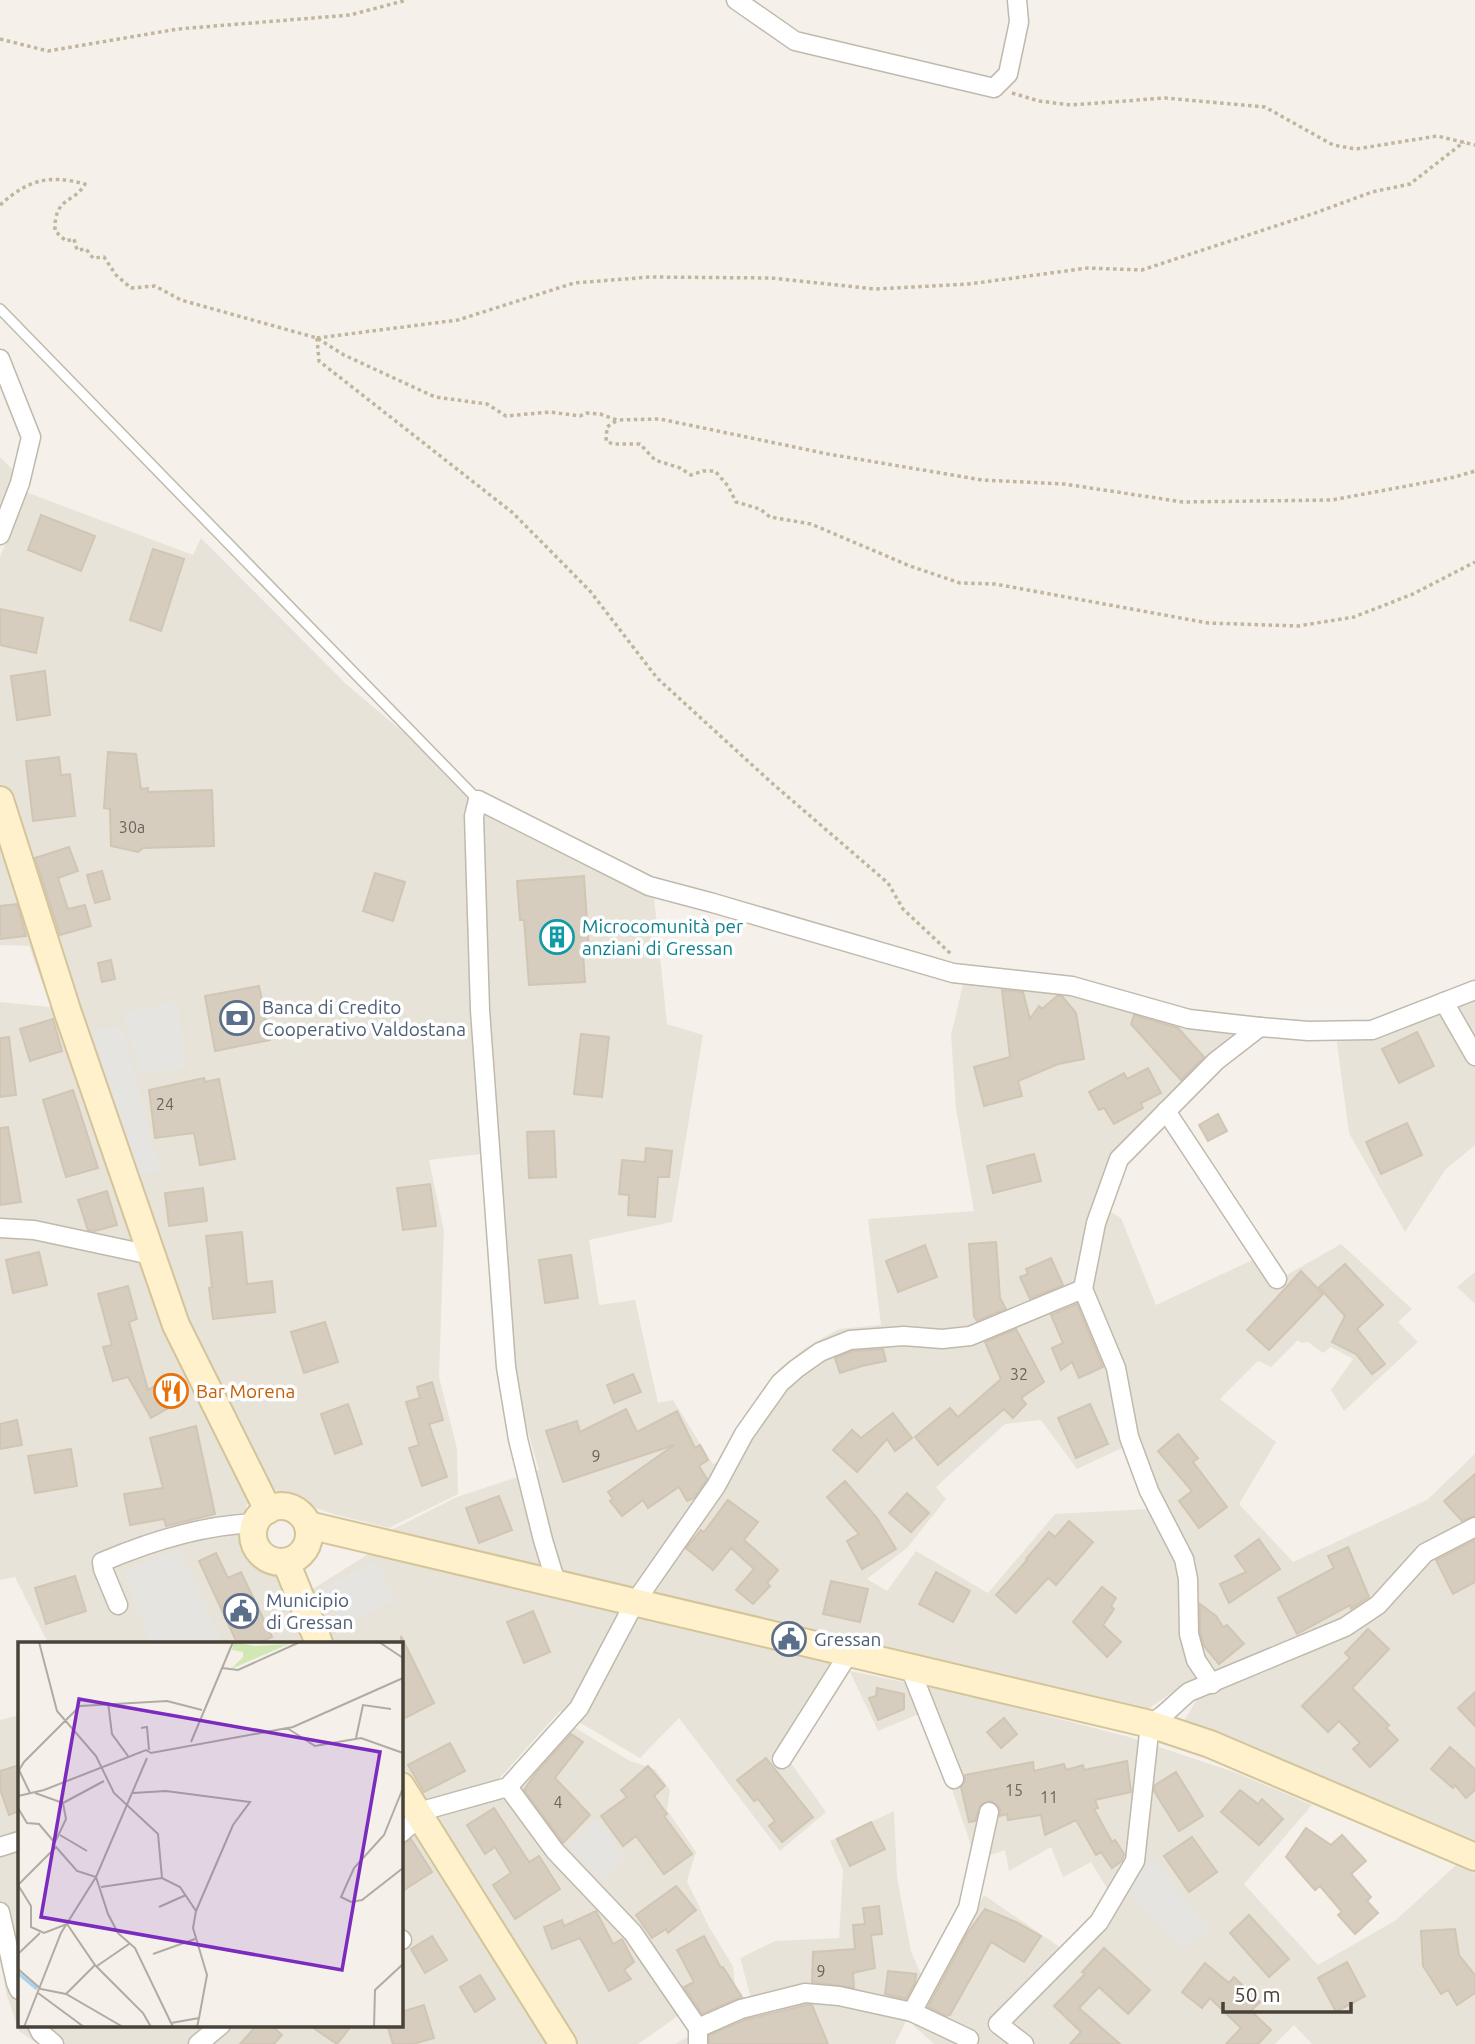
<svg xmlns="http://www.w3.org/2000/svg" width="1475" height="2044" font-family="Ubuntu,sans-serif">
<rect width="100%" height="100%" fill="#f5f1ea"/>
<g fill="#e8e3d8" fill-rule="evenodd">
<path d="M0 457 13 470 7 498 0 516Z"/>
<path d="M26 492 193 555 201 538 346 684 421 747 467 794 653 887 667 1024 703 1035 672 1222 589 1240 599 1305 635 1300 658 1403 673 1400 713 1464 720 1462 779 1369 805 1348 839 1329 881 1325 868 1219 974 1211 956 1109 951 1035 966 972 1258 1033 1130 1158 1115 1187 1111 1212 1121 1218 1156 1305 1263 1255 1285 1276 1341 1244 1412 1309 1398 1322 1418 1342 1344 1411 1331 1390 1353 1359 1331 1347 1323 1353 1308 1342 1301 1343 1298 1340 1271 1367 1258 1361 1220 1399 1276 1442 1239 1504 1293 1562 1427 1500 1475 1454V1846L1369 1801 1316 1775 1184 1721 1200 1694 1266 1672 1257 1654 1183 1685 1145 1711 859 1641 850 1671 971 1696 1129 1737 1237 1773 1312 1805 1244 1884 1318 1965 1396 1920 1456 1865 1475 1873V2044H1312L1294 2025 1275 2044H934L913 2025 984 1895 1077 1959 1102 1932 1088 1919 1108 1890 1091 1862 1063 1877 1051 1847 1009 1871 1005 1850 976 1860 948 1778 919 1714 878 1731 850 1672 791 1763 826 1812 780 1851 679 1718 640 1758 560 1711 498 1780 424 1803 401 1763V1643H335L311 1590 370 1553 391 1530 457 1497 539 1470 515 1388 498 1152 429 1160 444 1231 439 1377 457 1449 458 1494 389 1528 333 1514 294 1500 267 1485 246 1506 243 1543 254 1560 275 1573 290 1596V1612L306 1643H48L15 1577 0 1580V1002L51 1007 29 946 0 945V557ZM1041 1420 1077 1469 1122 1448 1147 1509 1055 1514 988 1593 916 1551 887 1591 867 1579 907 1548 946 1499 936 1487 1005 1424Z"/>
<path d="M1475 981V1145L1445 1170 1405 1232 1349 1133 1334 1021H1360L1393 1015Z"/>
<path d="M1475 1272V1304L1457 1287Z"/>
<path d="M19 1715V2025H401V1797L423 1832 458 1902 548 2044H38L19 2031 7 1996 0 1962V1720Z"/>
<path d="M569 1724 630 1761 655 1769 670 1790 667 1810 696 1852 687 1881 709 1927 733 1966 735 1987 695 2004 638 2044H566L431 1817 488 1798 511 1800Z"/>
<path d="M894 1811 897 1877 911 1951 922 1977 907 2019 895 2044H675L752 2002 740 1958 775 1941 839 1938 843 1870 830 1841Z"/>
</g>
<g fill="#e6e4e1">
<path d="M177 1001 186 1067 140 1075 123 1013Z"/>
<path d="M122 1026 160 1171 138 1174 92 1031Z"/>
<path d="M179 1550 223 1643H150L124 1571Z"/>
<path d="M377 1561 396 1600 342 1627 323 1588Z"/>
<path d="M596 1818 624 1857 601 1882 569 1846Z"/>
<path d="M1152 1857 1209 1929 1184 1950 1128 1891Z"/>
</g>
<g fill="#d6cdbf" stroke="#d1c5b3" stroke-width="2">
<path d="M41 515 95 536 81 571 28 550Z"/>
<path d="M153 549 184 559 161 631 130 620Z"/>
<path d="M0 609 43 618 36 653 0 645Z"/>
<path d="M45 671 50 715 17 720 11 676Z"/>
<path d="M108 752 136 754 141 789 148 788V792L212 790 214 846 143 848 138 852 111 846 110 809 104 808Z"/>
<path d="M59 757 61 775 70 774 75 816 33 821 26 761Z"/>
<path d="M69 847 78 871 58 878 68 909 85 905 91 926 60 935 35 858Z"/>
<path d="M102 871 110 899 95 903 87 875Z"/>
<path d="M375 873 405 882 393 921 363 911Z"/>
<path d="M584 876 589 953 583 954 585 982 529 985 524 920H520L517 881Z"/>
<path d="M17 904 26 936 0 939V906Z"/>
<path d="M111 960 115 979 102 982 98 963Z"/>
<path d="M259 986 270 1040 215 1051 205 996Z"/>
<path d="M1002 990 1023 992 1030 1019 1039 1006 1042 1009 1057 996H1062L1076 1013 1084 1059 1058 1064 1018 1081 1022 1096 984 1106 974 1067 1010 1057Z"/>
<path d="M1134 1015 1178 1028 1204 1057 1181 1080 1131 1024Z"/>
<path d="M53 1019 62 1051 30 1061 20 1029Z"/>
<path d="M1417 1032 1434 1066 1399 1083 1382 1049Z"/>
<path d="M581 1034 609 1037 602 1097 574 1094Z"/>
<path d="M9 1037 16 1095 0 1097V1038Z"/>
<path d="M1148 1068 1161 1093 1141 1103 1143 1108 1114 1124 1104 1108 1099 1110 1089 1092 1124 1073 1127 1079Z"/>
<path d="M204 1078 205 1082 219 1079 235 1159 200 1165 194 1133 155 1138 149 1090Z"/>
<path d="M73 1090 98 1168 66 1177 43 1100Z"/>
<path d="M1218 1114 1227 1131 1208 1141 1199 1125Z"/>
<path d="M1407 1123 1422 1155 1381 1174 1366 1142Z"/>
<path d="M8 1127 21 1202 0 1205V1128Z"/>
<path d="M554 1131 556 1177 529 1178 527 1132Z"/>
<path d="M646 1148 672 1151 669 1177H658L655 1217 628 1215 629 1195 619 1194 622 1160 645 1162Z"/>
<path d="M1034 1154 1041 1181 993 1193 987 1166Z"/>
<path d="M430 1184 436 1226 403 1230 397 1188Z"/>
<path d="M203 1188 207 1221 169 1226 165 1193Z"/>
<path d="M107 1191 117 1225 95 1231 88 1230 78 1200Z"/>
<path d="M242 1232 247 1284 272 1281 275 1312 213 1319 209 1288 212 1287 206 1236Z"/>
<path d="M996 1242 1000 1298 1006 1309 977 1321 974 1316 969 1244Z"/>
<path d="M925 1245 937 1277 898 1292 886 1261Z"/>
<path d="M39 1252 47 1285 13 1293 6 1260Z"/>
<path d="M571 1255 578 1298 545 1303 539 1260Z"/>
<path d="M1051 1258 1063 1285 1030 1299 1020 1277 1028 1274 1026 1269Z"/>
<path d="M1345 1264 1383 1305 1357 1329 1385 1364 1372 1374 1356 1354 1332 1342 1345 1316 1319 1287Z"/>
<path d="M1301 1271 1323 1294 1269 1350 1247 1330Z"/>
<path d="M128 1286 137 1319 129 1322 148 1390 172 1377 184 1399 151 1418 128 1377 113 1381 103 1347 112 1345 98 1294Z"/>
<path d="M1077 1304 1103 1367 1079 1378 1072 1362 1061 1370 1052 1348 1063 1343 1051 1315Z"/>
<path d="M325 1322 338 1362 304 1373 291 1332Z"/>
<path d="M1016 1329 1044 1382 1021 1398 1026 1404 1013 1418 1004 1409 938 1465 915 1437 950 1408 958 1417 1001 1379 985 1342Z"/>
<path d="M883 1349 886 1361 862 1366 840 1373 835 1358 853 1351Z"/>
<path d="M633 1374 641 1392 614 1403 607 1385Z"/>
<path d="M432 1382 443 1420 429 1424 447 1477 422 1486 409 1448 419 1445 406 1402 420 1398 417 1387Z"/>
<path d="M348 1404 362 1444 335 1454 321 1414Z"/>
<path d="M1090 1404 1108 1444 1076 1458 1058 1418Z"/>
<path d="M626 1409 637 1432 677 1411 695 1448 700 1445 708 1460 699 1466 707 1479 694 1498 687 1501 679 1487 648 1508 643 1500 622 1516 610 1501 613 1499 608 1492 674 1445 563 1482 546 1431 577 1421 580 1432Z"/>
<path d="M893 1413 912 1438 895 1451 887 1439 857 1472 833 1450 852 1430 861 1438Z"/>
<path d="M17 1420 22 1445 0 1449V1424Z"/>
<path d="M196 1426 215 1514 166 1526 164 1519 130 1525 124 1494 163 1488 150 1438Z"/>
<path d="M1178 1434 1198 1458 1193 1462 1227 1507 1199 1528 1179 1501 1192 1491 1158 1451Z"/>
<path d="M71 1449 77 1486 35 1493 28 1456Z"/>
<path d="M1475 1474V1516L1462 1521 1444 1501Z"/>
<path d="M845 1481 877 1518 896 1549 862 1569 847 1541 859 1534 827 1497Z"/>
<path d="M907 1493 929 1513 911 1532 889 1513Z"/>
<path d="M499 1496 512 1530 479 1543 466 1508Z"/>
<path d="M728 1500 758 1522 744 1540 778 1570 767 1583 770 1586 753 1604 736 1590 754 1569 731 1548 713 1570 686 1548 701 1530 704 1532Z"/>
<path d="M1069 1521 1093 1542 1056 1585 1048 1578 1016 1613 996 1595 1027 1560 1026 1559 1049 1532 1055 1537Z"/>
<path d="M1259 1539 1280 1569 1229 1603 1220 1584 1246 1572 1235 1556Z"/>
<path d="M1475 1540V1582L1453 1594 1436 1560Z"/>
<path d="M1348 1547 1369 1597 1351 1609 1350 1605 1297 1634 1278 1598 1334 1568 1328 1556Z"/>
<path d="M216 1553 228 1578 241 1572 272 1637 258 1643H237L199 1561Z"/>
<path d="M936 1572 970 1591 953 1622 919 1604Z"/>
<path d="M75 1576 86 1611 46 1624 35 1588Z"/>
<path d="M831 1581 868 1589 860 1622 823 1614Z"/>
<path d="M1102 1587 1116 1598 1111 1606 1114 1609 1103 1625 1121 1642 1107 1657 1073 1622Z"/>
<path d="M1200 1604 1216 1616 1223 1627 1227 1625 1244 1644 1219 1664 1204 1646 1200 1632Z"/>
<path d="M533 1611 550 1652 524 1663 507 1622Z"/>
<path d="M1368 1629 1389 1649 1352 1688 1389 1725 1386 1728 1398 1740 1370 1767 1353 1749 1360 1743 1339 1721 1328 1732 1302 1706 1350 1658 1345 1653Z"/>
<path d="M401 1636 434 1703 401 1720Z"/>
<path d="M877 1688 904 1694V1709L878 1720 869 1698 876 1696Z"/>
<path d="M1475 1692V1726L1458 1708Z"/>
<path d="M1004 1718 1017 1734 1001 1748 987 1732Z"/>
<path d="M571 1734 583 1742 555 1778 590 1815 563 1843 524 1790 535 1774Z"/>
<path d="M450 1743 465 1771 424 1792 408 1765Z"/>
<path d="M1450 1747 1475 1769V1790L1466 1798 1455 1785 1453 1788 1431 1769Z"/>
<path d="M766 1758 813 1817 782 1842 769 1826 775 1821 758 1799 754 1801 737 1780Z"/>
<path d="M1127 1761 1131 1792 1095 1800 1098 1808 1094 1809 1112 1842 1115 1840 1124 1854 1122 1861 1112 1868 1101 1852 1096 1855 1076 1820 1045 1835 1041 1815 1008 1820 1007 1814 1000 1816V1808L991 1801 981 1804 975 1821 969 1822 961 1787 965 1781V1775L1033 1762 1034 1771 1064 1764 1066 1770 1083 1765 1084 1770Z"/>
<path d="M19 1765V1811L9 1815 0 1789V1771Z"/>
<path d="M648 1766 665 1786 654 1796 667 1814 664 1816 692 1854 664 1874 636 1836 623 1846 601 1816 627 1797 621 1790Z"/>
<path d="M1176 1772 1203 1816 1179 1831 1154 1791 1155 1785Z"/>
<path d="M1240 1790 1258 1804 1262 1799 1283 1819 1259 1845 1221 1812Z"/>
<path d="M494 1808 529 1862 539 1856 560 1889 515 1919 493 1885 511 1873 495 1847 485 1854 467 1825Z"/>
<path d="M871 1822 885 1849 850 1866 837 1839Z"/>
<path d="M1306 1828 1331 1845 1342 1835 1366 1861 1351 1874 1371 1897 1367 1901 1378 1913 1355 1934 1338 1915 1342 1912 1320 1886 1315 1890 1286 1857Z"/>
<path d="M1192 1837 1217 1872 1189 1892 1164 1856Z"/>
<path d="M411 1839 432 1872 401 1892V1844Z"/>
<path d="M676 1886 696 1910 668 1933 666 1929 652 1938 636 1915Z"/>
<path d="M879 1906 882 1934 871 1935 875 1968 853 1973 854 1988 812 1982 813 1952 855 1949 853 1925 865 1924 863 1908Z"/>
<path d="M985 1909 1016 1922 1041 1936 1024 1962 991 1942 950 2015 946 2016 928 2007 967 1934Z"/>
<path d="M596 1911 613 1944 622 1939 634 1962 624 1970 631 1979 609 1991 580 1938 552 1949 544 1927 562 1920 564 1926Z"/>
<path d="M1249 1915 1289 1959 1269 1977 1230 1933Z"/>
<path d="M1455 1929 1459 1955 1475 1975V1993L1457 2005 1448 1990 1441 1994 1423 1966 1421 1931Z"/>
<path d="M432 1936 447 1960 425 1973 411 1949Z"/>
<path d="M704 1936 721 1968 723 1967 742 1997 702 2014 684 1987 694 1982 677 1950Z"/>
<path d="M1104 1948 1150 1990 1128 2014 1099 1987 1079 2008 1120 2044H1070L1081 2032 1054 2006 1085 1974 1082 1972Z"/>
<path d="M1347 1962 1365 1996 1336 2012 1318 1978Z"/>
<path d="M1205 1963 1229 1983 1234 1977 1260 2002 1251 2011 1271 2030 1258 2044H1226L1241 2028 1210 1998 1202 2008 1182 1992Z"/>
<path d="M888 1971 916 1974 915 1983 906 1999 885 1994Z"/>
<path d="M480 1975 495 1999 475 2012 460 1987Z"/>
<path d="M424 2005 434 2038 413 2044H393L387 2025H401V2012Z"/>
<path d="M806 2005H812L828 2044H709V2035L745 2020Z"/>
<path d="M257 2025H271L282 2035 274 2044H240Z"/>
<path d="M309 2025H352L337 2044Z"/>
</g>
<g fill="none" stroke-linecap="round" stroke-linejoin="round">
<g stroke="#c0b9ac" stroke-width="12">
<path id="lane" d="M0 309 478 800"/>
</g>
<g stroke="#c0b9ac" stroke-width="21">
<g id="street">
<path d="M736 0 795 41 994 88 1008 74 1019 22 1017 0"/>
<path d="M0 359 31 437 20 483 0 535"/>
<path d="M1444 1002 1475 1056"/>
<path d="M1166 1111 1277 1279"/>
<path d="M0 1228 34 1230 151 1255"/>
<path d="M557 1586 543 1540 518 1439 506 1367 480 1010 474 816 478 800 649 886 713 903 953 973 1072 986 1189 1019 1260 1027"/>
<path d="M118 1605 103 1569 102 1562C151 1541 202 1525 256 1523"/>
<path d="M910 1668 954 1779"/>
<path d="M1212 1684 1196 1660 1189 1634 1188 1579 1184 1559 1149 1491 1129 1437 1116 1368 1083 1289 1096 1223 1119 1159 1216 1061 1260 1027 1308 1031 1372 1030 1475 990"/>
<path d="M782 1759 849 1653"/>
<path d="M508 1787 555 1851 633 1933 698 2028"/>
<path d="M401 1833 429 1809 508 1787 579 1708 635 1602 716 1486 744 1434 780 1383 796 1369 820 1352 850 1340 904 1336 942 1339 970 1336 1083 1289"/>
<path d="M0 1847 19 1841"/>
<path d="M0 1912 16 1983 19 1990"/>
<path d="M401 1939 402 1940"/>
<path d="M912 2012 968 1908 989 1812"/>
<path d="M37 2025 41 2033 54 2044"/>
<path d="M198 2044 221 2025"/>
<path d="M698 2044V2028L741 2009 805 1993 839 1996 912 2012 969 2039"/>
<path d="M1024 2044 998 2024 1099 1922 1135 1861 1150 1724C1165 1716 1175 1703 1189 1692L1345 1627 1378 1605 1425 1553 1475 1527"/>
</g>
</g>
<g stroke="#d3c49a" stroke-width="30">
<g id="secondary">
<path d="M0 800 68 1013 176 1325 268 1510"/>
<circle cx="281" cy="1534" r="28"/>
<path d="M308 1525 1150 1724 1210 1744 1475 1857"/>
<path d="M286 1562 319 1643"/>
<path d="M401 1786 563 2044"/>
</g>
</g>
<g stroke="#c2b59e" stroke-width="3.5" stroke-dasharray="3.5 3.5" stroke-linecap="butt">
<path d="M0 39 48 51 178 29 350 15 407 0"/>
<path d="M1012 93 1039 101 1071 105 1165 98 1265 107 1333 145 1356 149 1437 136 1475 145"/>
<path d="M0 205C28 180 48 174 85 184 74 204 54 196 55 231L66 241 74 239 77 250 86 249 93 258 104 257 116 275 131 288 155 286 181 300 317 338 344 355 435 397 487 404 506 416 550 412 580 416 586 413 600 414 617 420 660 419 828 454 982 480 1064 484 1183 502 1332 500 1455 477 1475 471"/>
<path d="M317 338 458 320 574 283 650 277 771 278 875 289 969 284 1088 268 1142 270 1315 213 1372 192 1410 184 1464 142"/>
<path d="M317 338 319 361 513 513 590 591 657 678 773 784 888 883 903 909 951 954"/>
<path d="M616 421 607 427 606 441 613 444H640L655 460 680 468 691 475 703 471H715L728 486 736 502 760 509 770 517 811 524 910 566 960 583 995 584 1208 623 1298 626 1354 617 1413 594 1475 562"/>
</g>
<use href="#lane" stroke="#fff" stroke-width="9"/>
<use href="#street" stroke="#fff" stroke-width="18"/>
<use href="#secondary" stroke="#fef1cb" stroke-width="26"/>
</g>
<defs>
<g id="building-ring" transform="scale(1.75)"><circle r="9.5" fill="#fff" stroke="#0f9aa8" stroke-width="1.5"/><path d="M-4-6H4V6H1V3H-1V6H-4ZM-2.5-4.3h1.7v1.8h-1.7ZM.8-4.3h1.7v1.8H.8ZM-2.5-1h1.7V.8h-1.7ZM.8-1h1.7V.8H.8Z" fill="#0f9aa8"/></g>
<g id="bank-ring" transform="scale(1.75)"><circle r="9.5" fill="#fff" stroke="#5c6f8a" stroke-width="1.5"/><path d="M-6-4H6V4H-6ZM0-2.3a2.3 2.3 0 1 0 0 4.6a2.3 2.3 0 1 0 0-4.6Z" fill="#5c6f8a"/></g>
<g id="restaurant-ring" transform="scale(1.75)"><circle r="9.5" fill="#fff" stroke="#e8710a" stroke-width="1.5"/><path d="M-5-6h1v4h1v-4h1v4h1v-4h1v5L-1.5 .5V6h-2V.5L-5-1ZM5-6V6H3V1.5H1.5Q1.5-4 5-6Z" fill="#e8710a"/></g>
<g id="civic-ring" transform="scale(1.75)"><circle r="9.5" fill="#fff" stroke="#5c6f8a" stroke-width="1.5"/><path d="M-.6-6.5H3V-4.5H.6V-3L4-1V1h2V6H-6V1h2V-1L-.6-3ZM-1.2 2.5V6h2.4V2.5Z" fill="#5c6f8a"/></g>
</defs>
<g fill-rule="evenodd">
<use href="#building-ring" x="557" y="937"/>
<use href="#bank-ring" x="237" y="1018"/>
<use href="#restaurant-ring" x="171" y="1391"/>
<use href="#civic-ring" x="241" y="1611"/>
<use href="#civic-ring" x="789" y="1639"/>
</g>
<g text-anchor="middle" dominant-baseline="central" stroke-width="7" stroke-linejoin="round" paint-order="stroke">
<g font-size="16" fill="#6c655a">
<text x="132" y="827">30a</text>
<text x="165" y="1104">24</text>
<text x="1019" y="1374">32</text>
<text x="596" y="1456">9</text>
<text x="1014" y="1790">15</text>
<text x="1049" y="1797">11</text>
<text x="558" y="1802">4</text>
<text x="821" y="1971">9</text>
</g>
<g font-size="19" fill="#0d838f" stroke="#fff" text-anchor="start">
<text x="582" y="926">Microcomunità per<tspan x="582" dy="22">anziani di Gressan</tspan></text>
</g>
<g font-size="19" fill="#4e5e75" stroke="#fff" text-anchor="start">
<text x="262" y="1007">Banca di Credito<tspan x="262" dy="22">Cooperativo Valdostana</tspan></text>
<text x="266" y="1600">Municipio<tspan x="266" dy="22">di Gressan</tspan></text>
<text x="814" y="1639">Gressan</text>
</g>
<g font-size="19" fill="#c56008" stroke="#fff" text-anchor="start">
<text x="196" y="1391">Bar Morena</text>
</g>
</g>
<g transform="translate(18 1642)">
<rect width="385" height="385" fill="#f5f1ea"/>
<path d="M216 0 237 4 271 2 213 27 225 15V10L214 8Z" fill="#d1e8b4"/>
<path fill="none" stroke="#a8d3f0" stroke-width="3.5" d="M0 331 19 347"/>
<path fill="none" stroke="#b0aba3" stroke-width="2" d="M21 0 39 69 78 114 96 151 140 192 144 236M361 0 385 16M204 26 220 28 282 0M90 60 94 92 110 114M123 86 129 85 131 108M269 86 297 104 343 96 385 111M338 96 345 63 373 67M173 100 215 0M385 146 366 193 336 226 323 255 333 260 344 258 385 226M12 151 1 128 6 120 62 64 149 59 184 68M17 151 45 161 48 177 37 200M115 151 148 149 232 160 215 183 178 269M0 154 26 148 128 108 133 111 275 85 385 36M45 161 86 139M0 166 9 181 21 182 37 201M42 193 69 209M0 243 38 205 59 229 78 235 90 272 100 291 117 306 155 385M0 243 13 264V285L26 291 49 282 77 323 125 371 133 385M83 245 144 236 162 245 178 269 175 286 189 333 181 376M141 265 168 253M0 312 22 291M135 312 177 297M79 324 111 302M0 327 23 347 48 352 105 385M20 351 66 385M48 352 77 323M153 381 181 376 179 385M6 385 43 291 78 235 129 116M356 385 357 348 385 322"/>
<path fill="#7b2cbf" fill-opacity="0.15" stroke="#7b2cbf" stroke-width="3.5" d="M61 57 362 110 324 328 23 275Z"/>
<rect width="385" height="385" fill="none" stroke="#484238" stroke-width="3.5"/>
</g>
<path d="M1223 2002v10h128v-10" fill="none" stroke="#484238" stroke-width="3.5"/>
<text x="1234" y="2002" font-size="21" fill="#484238" stroke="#ffffff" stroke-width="5" paint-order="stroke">50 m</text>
</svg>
